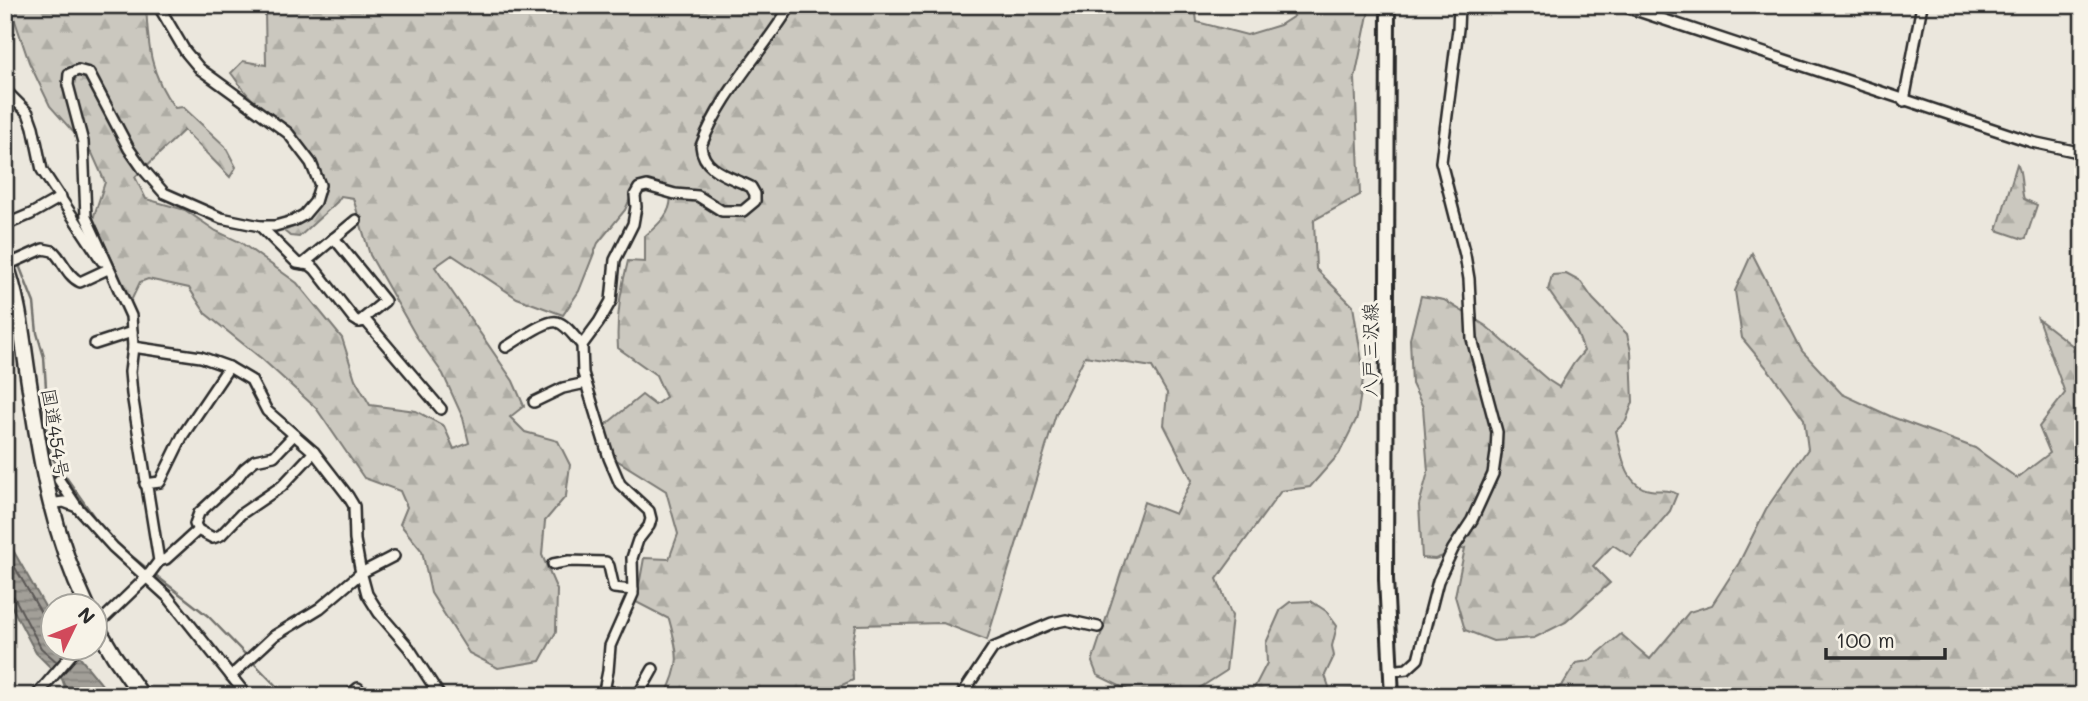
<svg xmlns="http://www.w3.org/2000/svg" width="2088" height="701" font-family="Mali,'Klee One',sans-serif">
<defs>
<pattern id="forest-firs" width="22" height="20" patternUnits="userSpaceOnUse" patternTransform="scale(1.75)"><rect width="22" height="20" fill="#cbc8bf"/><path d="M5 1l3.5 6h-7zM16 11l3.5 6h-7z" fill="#aeaca4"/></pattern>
<pattern id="water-rules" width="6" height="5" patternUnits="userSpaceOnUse" patternTransform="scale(1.75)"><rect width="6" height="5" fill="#a29f98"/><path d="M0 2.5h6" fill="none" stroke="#84827c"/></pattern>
</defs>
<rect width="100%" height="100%" fill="#ebe7dd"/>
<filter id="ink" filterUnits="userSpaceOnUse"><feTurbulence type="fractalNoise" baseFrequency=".0143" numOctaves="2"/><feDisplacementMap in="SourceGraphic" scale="14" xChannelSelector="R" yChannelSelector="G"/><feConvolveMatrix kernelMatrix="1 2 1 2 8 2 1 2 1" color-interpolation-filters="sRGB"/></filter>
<g filter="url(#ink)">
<g fill="url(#forest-firs)" stroke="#7b7a75" stroke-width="2">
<path d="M6 5H146C148 45 150 76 175 108L183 107 225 146 236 167 230 177 184 130 135 177 146 199 185 210 216 231 240 242 297 283 342 338 355 379 370 405 416 411 444 426 454 449 469 443 463 418 443 374 416 336 370 255 353 198 341 196 337 202 299 237 290 236 284 231 308 220 324 194C316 142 289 130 252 99 244 92 238 82 231 73L243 61 266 65 265 11 257 5H1195L1197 22 1247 35 1280 25 1294 16 1284 5H1370L1355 78 1360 195 1314 220 1316 269 1353 306 1364 373 1357 418 1339 454 1310 487 1281 491 1217 579 1232 616 1226 671 1187 696H1140L1097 675 1092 662 1144 502 1175 514 1192 480 1164 425 1167 393 1152 367 1085 356 1056 414 987 640 943 623 856 625 852 649 853 680 818 696H665C682 662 678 654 669 619L636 602 644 558 669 559 678 534 666 491 615 459 604 426 642 395 655 405 666 397 656 375 618 348C616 318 620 291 628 261L645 262V236C658 225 674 212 670 193L656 185 637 183 625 210 598 243 579 291 563 315 517 298 452 255 435 267 513 381 524 406 510 417 525 432 558 441 570 465 566 496 545 521 542 555 557 590 556 632 540 661 498 668 469 653 431 593 422 551 400 524 407 507 400 491 364 478 316 408 262 359 206 314 189 288 148 279 140 282 131 301 93 219 105 182 92 153 50 106 29 62 14 18Z"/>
<path d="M2017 164C2023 172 2020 188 2024 199L2037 205 2026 238 2023 239 1997 230Z"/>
<path d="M1752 253 1802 351 1842 394 1892 417 1975 448 2017 478 2050 453 2039 427 2065 393 2038 319 2082 353 2083 696H1548L1563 684 1576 663 1589 661 1621 634 1650 659 1689 612 1712 605 1739 563 1766 509 1808 449 1804 419 1771 373 1742 338 1735 291Z"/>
<path d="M1566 274 1581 282 1593 299 1627 334 1631 351 1633 402 1626 421 1616 431C1621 451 1624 486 1650 490 1660 492 1667 488 1677 494L1670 511 1631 557 1613 545 1593 566 1610 583 1566 622 1534 638 1493 641 1465 630 1455 596 1465 548 1435 559 1422 558 1419 505 1428 472 1423 407 1412 384 1410 339 1421 296 1444 300 1486 326 1548 380 1559 387 1574 363 1584 351 1576 330 1548 290 1552 275Z"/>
<path d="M1311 601 1326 611 1337 626 1332 646 1334 656 1325 675 1330 690 1365 689 1371 696H1250L1267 663 1266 643 1281 609 1290 602Z"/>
</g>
<path fill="url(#water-rules)" stroke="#72716c" stroke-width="2" d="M5 536 52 619V648L73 649 111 696H68L62 679 36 653 5 594Z"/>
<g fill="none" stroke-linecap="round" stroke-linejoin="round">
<g stroke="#5b5957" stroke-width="2">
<path d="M5 550 44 618 52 621"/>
<path d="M5 594 14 597 41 648 57 662"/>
</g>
<g stroke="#72716c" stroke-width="2.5">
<path d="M5 230 34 303 37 333 44 357 46 388 43 408 51 456 102 528"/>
<path d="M113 541 149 570"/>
<path d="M154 574 208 616 286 696"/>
</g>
<g stroke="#2b2b2b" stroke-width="14">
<g id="minor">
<path d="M1620 5 2032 142 2083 153"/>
<path d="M5 90 28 113 33 127 42 170 102 261"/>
<path d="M1904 101 1922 5"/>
<path d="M5 225 31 214 61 197"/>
<path d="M260 226 297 263 310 265 315 269 354 319 359 322 366 321 441 409"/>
<path d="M334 238 385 301 359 322"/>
<path d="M303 264 356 220"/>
<path d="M7 265 43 249 53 251C63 260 67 276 80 282L108 269"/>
<path d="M95 344 132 332"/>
<path d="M133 347 201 357 229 367 251 380 267 411 314 452 348 496 354 506 355 540 360 568 367 594 379 613 409 648 440 696"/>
<path d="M506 347C517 341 546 319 557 322 566 324 575 338 582 345"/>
<path d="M534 402 563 388 586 383"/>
<path d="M59 480 77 507"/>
<path d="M145 484 160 482 183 435 229 367"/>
<path d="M49 504 64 502 77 507 113 547 168 597 247 696"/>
<path d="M198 530 195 524 199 513 238 477 244 469 255 460 274 456 294 435"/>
<path d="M159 561 166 559 198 530 213 538 221 535 241 514 282 486 314 452"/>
<path d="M553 564 569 561 606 562 609 566 614 588 633 590"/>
<path d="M94 628 147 577 159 561 132 394 130 372 133 347 131 316 86 217 83 142 68 85 69 74 78 70 89 73 129 149 143 169 164 193 221 218 260 226H275L293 221 304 215 315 202 320 185 311 163 288 133 200 69 185 51 158 5"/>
<path d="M1390 671 1407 669 1418 659 1438 581 1453 549 1472 520 1493 474 1496 453 1497 432 1472 339 1469 279 1465 255 1441 162 1458 29 1459 5"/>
<path d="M231 676 274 636 320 608 361 573 394 556"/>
<path d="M604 690 629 696"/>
<path d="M36 696 77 648"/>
<path d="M349 696 358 688"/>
<path d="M603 696 608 671 610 646 633 594 632 558 638 540 649 526 651 519 649 511 620 484 609 458 583 373 582 345 599 322 611 301 615 260 633 224 636 207 635 195 639 188 647 186 675 194 698 196 722 211H743L755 201V194L751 187C732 177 703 172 701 146 721 93 762 53 791 5"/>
<path d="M630 696 640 692 653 669"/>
<path d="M961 696 993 648 1052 623 1066 620 1098 627"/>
</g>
</g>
<g stroke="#2b2b2b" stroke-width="18">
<path id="major" d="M1388 5 1386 579 1392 696"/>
</g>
<g stroke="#2b2b2b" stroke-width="19">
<g id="highway">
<path d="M5 262C20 302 23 346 30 389 41 466 53 535 87 606"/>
<path d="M94 622 114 656 142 696"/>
</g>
</g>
<use href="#minor" stroke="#f7f3e8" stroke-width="9"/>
<use href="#major" stroke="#f7f3e8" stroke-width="12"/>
<use href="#highway" stroke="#f7f3e8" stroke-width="14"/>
</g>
</g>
<g text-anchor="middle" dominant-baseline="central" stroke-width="6" stroke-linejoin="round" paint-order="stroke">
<g font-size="19" fill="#2b2b2b" stroke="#f7f3e8">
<text transform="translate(1369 350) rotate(-90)">八戸三沢線</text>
<text transform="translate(56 433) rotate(81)">国道454号</text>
</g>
</g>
<rect width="2088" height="701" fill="none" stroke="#f7f3e8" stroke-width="28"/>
<rect x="14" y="14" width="2060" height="673" fill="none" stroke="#2b2b2b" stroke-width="2.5" filter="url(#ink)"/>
<g transform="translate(74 627) rotate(47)"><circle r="33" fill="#f7f3e8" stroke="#a5a39c" stroke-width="2"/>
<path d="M0-5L12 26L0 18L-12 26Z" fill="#d1495b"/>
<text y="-10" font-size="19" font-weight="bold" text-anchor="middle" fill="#2b2b2b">N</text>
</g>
<path d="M1826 648v10h119v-10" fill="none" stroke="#2b2b2b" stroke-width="3.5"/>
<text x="1836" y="648" font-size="21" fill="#2b2b2b" stroke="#f7f3e8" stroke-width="5" paint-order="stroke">100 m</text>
</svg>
